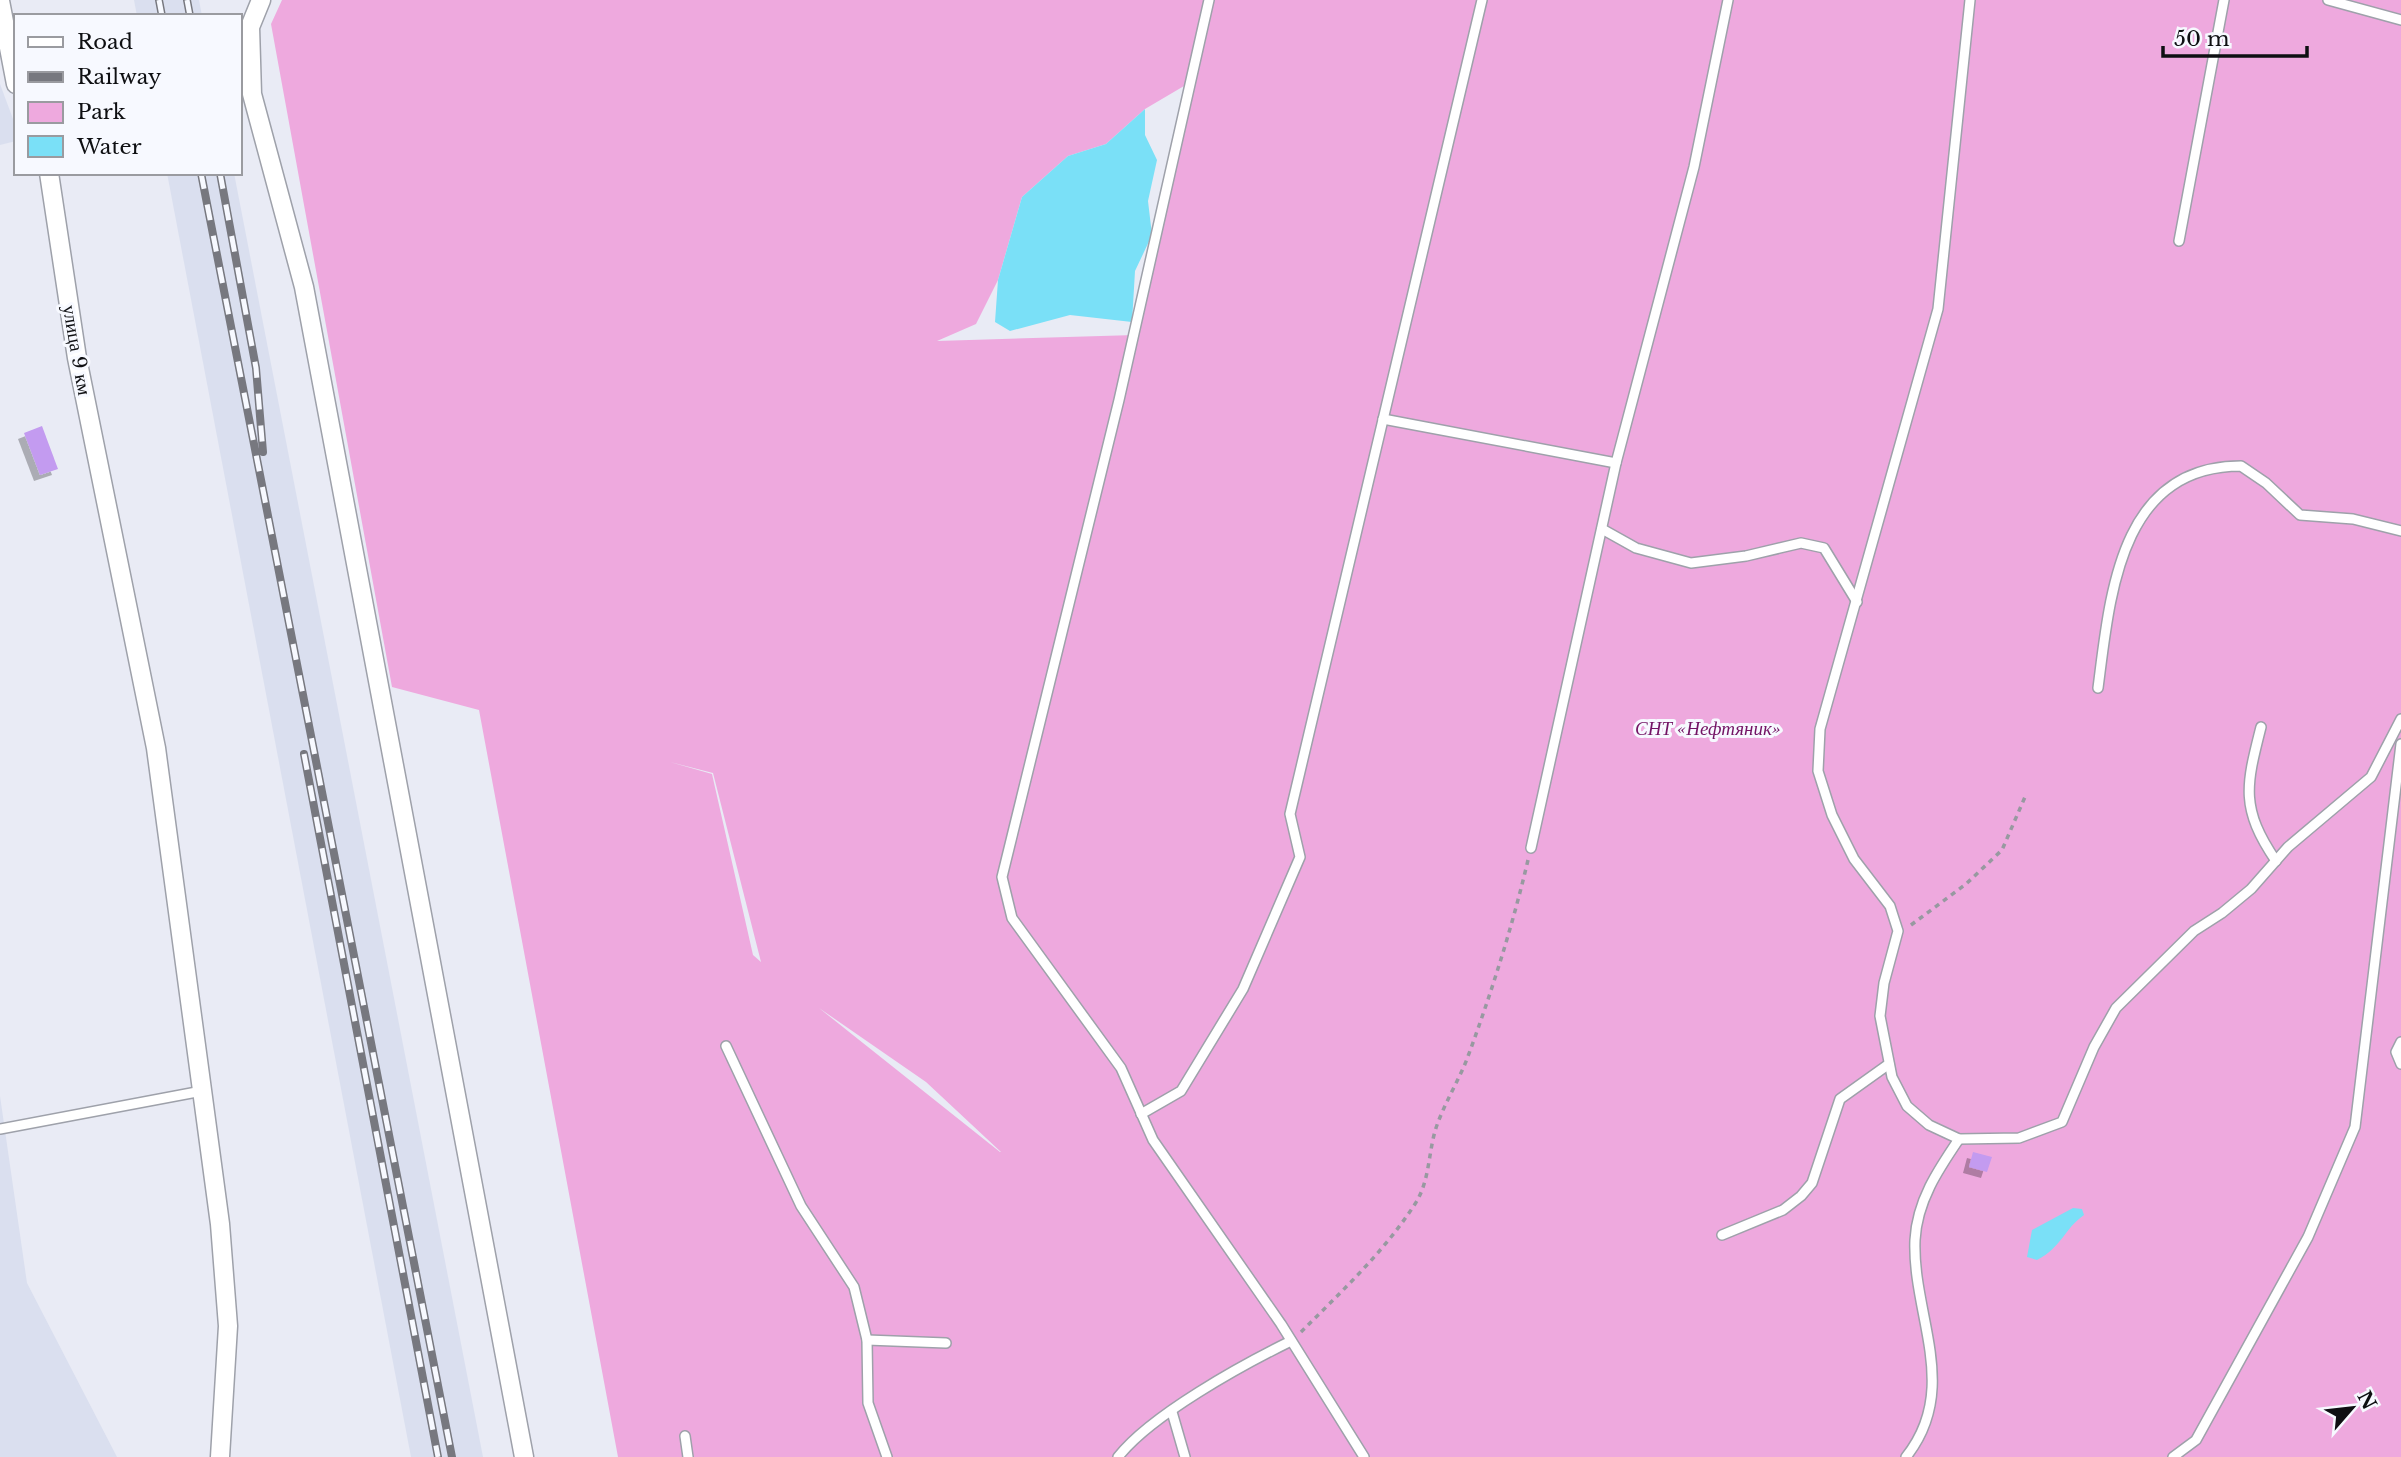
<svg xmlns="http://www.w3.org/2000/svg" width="2401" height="1457" font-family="'Libre Baskerville',serif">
<defs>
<filter id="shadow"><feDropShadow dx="-6" dy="6" stdDeviation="0" flood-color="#0004"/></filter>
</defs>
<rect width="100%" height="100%" fill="#e9ebf5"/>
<g fill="#dadfef">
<path d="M134 0H199L202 16H137Z"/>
<path d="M0 84 16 127V141L0 145Z"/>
<path d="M167 173H234L483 1457H411Z"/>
<path d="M0 1096 27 1283 117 1457H0Z"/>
</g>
<path fill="#eea9de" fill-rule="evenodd" d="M282 0H2401V1457H618L479 710 392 687 271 24ZM1184 86 1135 335 937 341 976 324 998 280 1022 197 1068 156 1106 144 1145 109ZM670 762 713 773 761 962 753 955 712 774ZM819 1008 926 1082 1001 1152H1000Z"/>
<g fill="#7ae0f7">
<path d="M1145 109V135L1157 160 1148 201 1152 235 1135 271 1132 322 1070 315 1010 331 995 322 998 280 1022 197 1068 156 1106 144Z"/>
<path d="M2073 1208 2082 1209 2084 1215C2064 1229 2062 1247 2037 1260L2027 1257 2032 1230Z"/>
</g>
<g fill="#c39bf0" filter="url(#shadow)">
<path d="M42 426 58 469 40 475 24 433Z"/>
<path d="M1973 1152 1992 1157 1987 1172 1969 1167Z"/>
</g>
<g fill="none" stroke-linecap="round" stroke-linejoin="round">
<g stroke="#9ea1aa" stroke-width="12">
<g id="service">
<path d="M1209 0 1119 400 1002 877 1012 918 1121 1068 1153 1140 1281 1324 1364 1457"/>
<path d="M1970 0 1938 309 1820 729 1818 771 1832 815 1854 859 1890 906 1898 931 1884 983 1880 1016 1892 1077 1907 1106 1929 1125 1959 1139 2019 1138 2062 1122 2094 1047 2116 1008 2194 931 2222 913 2251 889 2288 847 2371 777 2401 719"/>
<path d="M2328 0 2401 20"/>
<path d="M2179 241 2224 0"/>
<path d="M1383 419 1616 463"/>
<path d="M1602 529 1636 548 1691 563 1746 556 1801 543 1824 548 1857 602"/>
<path d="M2098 688C2110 596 2119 466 2241 466L2266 483 2300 515 2353 519 2401 531"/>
<path d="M2261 727C2246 786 2240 808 2276 861"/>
<path d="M1531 848 1616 463 1694 167 1728 0"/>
<path d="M2401 1042 2396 1052 2401 1064"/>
<path d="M726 1046 801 1206 854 1287 867 1340 868 1403 887 1457"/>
<path d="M1141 1114 1181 1091 1243 989 1300 857 1290 814 1482 0"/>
<path d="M0 1129 202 1091"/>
<path d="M1722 1235 1783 1210 1801 1196 1812 1183 1840 1099 1889 1064"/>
<path d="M867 1340 946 1343"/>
<path d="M1172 1412 1185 1457"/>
<path d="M685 1436 688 1457"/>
<path d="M1118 1457C1151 1415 1242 1365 1291 1341"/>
<path d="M1906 1457C1961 1388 1912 1315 1915 1240 1917 1201 1938 1170 1959 1139"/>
<path d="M2173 1457 2196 1440 2308 1237 2355 1127 2401 744"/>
</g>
</g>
<g stroke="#9ea1aa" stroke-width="21">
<g id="minor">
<path d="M261 0 250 27 252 94 304 287 524 1457"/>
<path d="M0 1 16 84"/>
<path d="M49 173 77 358 156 748 220 1224 228 1326 220 1457"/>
</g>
</g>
<g stroke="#9799a0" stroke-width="3.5" stroke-dasharray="5 5" stroke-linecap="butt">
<path d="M1911 925 1966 884 2002 850 2025 797"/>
<path d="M1301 1332C1341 1292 1384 1252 1415 1204 1430 1181 1428 1153 1436 1128 1444 1104 1458 1082 1467 1059 1491 994 1512 928 1528 860"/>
</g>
<use href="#service" stroke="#fff" stroke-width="9"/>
<use href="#minor" stroke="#fff" stroke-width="18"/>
<g stroke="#77787f" stroke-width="8">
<g id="rail">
<path d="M159 0 162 16"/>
<path d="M187 0 190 16"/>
<path d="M201 173 452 1457"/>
<path d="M220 173 256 368 263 452"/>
<path d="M304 754 438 1457"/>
</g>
</g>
<use href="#rail" stroke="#f7f9ff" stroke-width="5" stroke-dasharray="16" stroke-linecap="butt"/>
</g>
<g text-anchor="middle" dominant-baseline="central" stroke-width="6" stroke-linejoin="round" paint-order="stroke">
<g font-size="19" fill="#0e0f12" stroke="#f7f9ff">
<text transform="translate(77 350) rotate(80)">улица 9 км</text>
</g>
<g font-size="19" font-style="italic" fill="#731465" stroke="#f7f9ff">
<text x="1708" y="728">СНТ «Нефтяник»</text>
</g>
</g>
<rect x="14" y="14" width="228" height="161" fill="#f7f9ff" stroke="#9a9ba0" stroke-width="2"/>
<rect x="28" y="37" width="35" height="10" fill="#ffffff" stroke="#9a9ba0" stroke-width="2"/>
<text x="77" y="49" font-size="21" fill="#0e0f12">Road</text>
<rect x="28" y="72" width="35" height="10" fill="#77787f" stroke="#9a9ba0" stroke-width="2"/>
<text x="77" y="84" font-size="21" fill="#0e0f12">Railway</text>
<rect x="28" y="102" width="35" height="21" fill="#eea9de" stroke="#9a9ba0" stroke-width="2"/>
<text x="77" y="119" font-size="21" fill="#0e0f12">Park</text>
<rect x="28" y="136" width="35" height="21" fill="#7ae0f7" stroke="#9a9ba0" stroke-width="2"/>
<text x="77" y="154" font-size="21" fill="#0e0f12">Water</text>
<g transform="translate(2352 1408) rotate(62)" stroke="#f7f9ff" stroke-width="5" paint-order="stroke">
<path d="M0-5L12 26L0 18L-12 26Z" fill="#0e0f12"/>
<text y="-10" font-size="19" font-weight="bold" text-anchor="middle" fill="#0e0f12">N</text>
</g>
<path d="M2163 46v10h144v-10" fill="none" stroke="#0e0f12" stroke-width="3.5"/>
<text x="2174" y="46" font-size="21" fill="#0e0f12" stroke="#f7f9ff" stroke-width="5" paint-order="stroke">50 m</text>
</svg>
